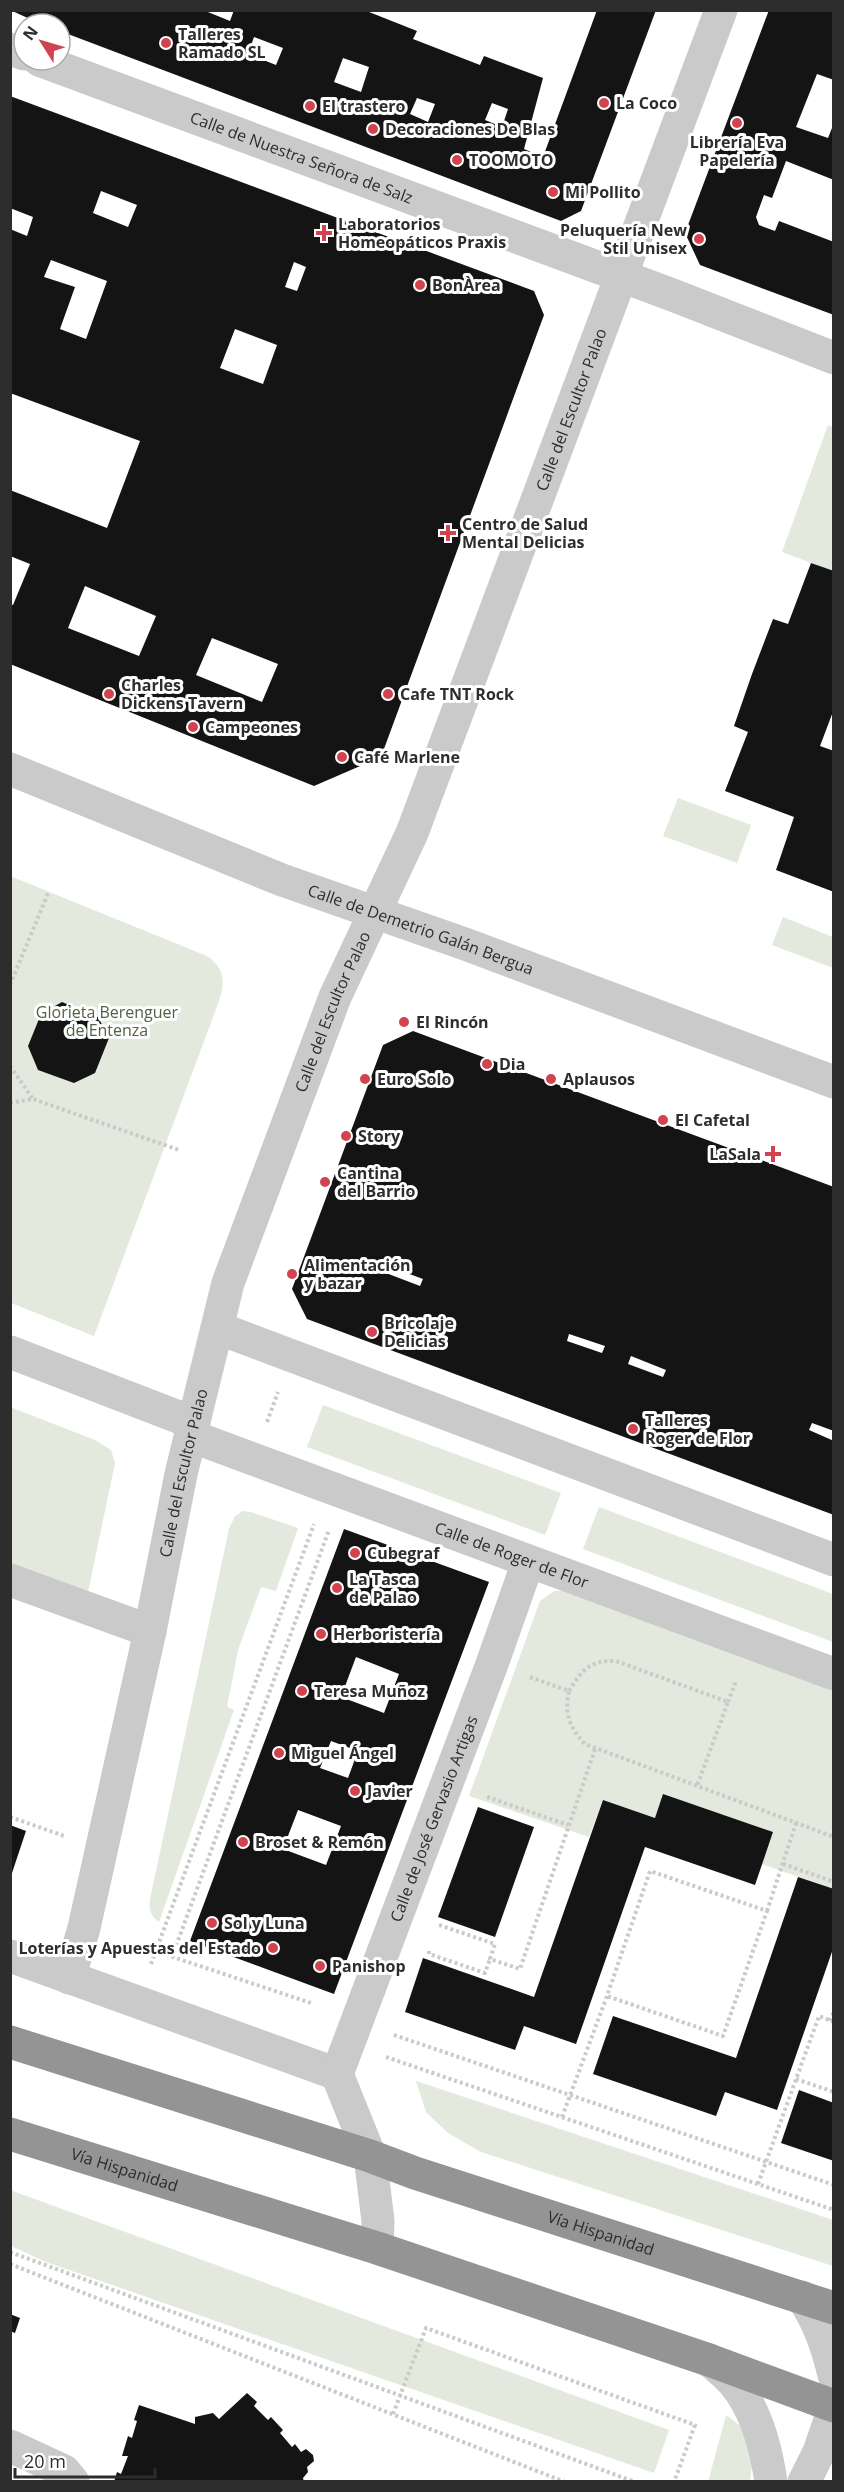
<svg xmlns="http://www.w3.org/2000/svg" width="844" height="2492" font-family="'Open Sans',sans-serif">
<rect width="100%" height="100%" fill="#fff"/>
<g fill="#e3e9dc">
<path d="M828 425 833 427V571L782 552Z"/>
<path d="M678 798 751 825 737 863 663 836Z"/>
<path d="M10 876 207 956C225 969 225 982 219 1001L94 1336 11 1303Z"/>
<path d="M783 917 833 937V968L772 945Z"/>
<path d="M323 1405 561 1493 545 1535 307 1447Z"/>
<path d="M10 1407 95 1440 111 1450 115 1463 88 1592 11 1564Z"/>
<path d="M599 1507 833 1594V1642L583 1549Z"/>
<path d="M243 1511 251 1512 298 1528 276 1591 261 1587 238 1650 227 1707 234 1710 159 1922C150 1915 149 1910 150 1899L229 1529 235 1516Z"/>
<path d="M554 1591H565L833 1691V1889L762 1864 773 1833 655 1818 603 1800 589 1837 469 1796 540 1601Z"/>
<path d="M416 2081 833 2220V2266L481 2152 448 2133 426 2112Z"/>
<path d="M10 2190 669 2430 654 2473 46 2262 11 2246Z"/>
<path d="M726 2415 743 2428 752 2465 750 2481 708 2482Z"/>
</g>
<g fill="#141414" fill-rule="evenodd">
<path d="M10 10H203L230 21 234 10H364L417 31 413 39 480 65 484 56 543 78 524 149 543 157 597 10H656L581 211 561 221 60 31V24H41ZM254 37 283 48 276 65 248 54ZM343 58 369 67 361 92 334 82ZM417 98 435 104 428 122 410 114ZM492 103 508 109 502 127 485 120Z"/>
<path d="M769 10H834V80L817 74 796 127 828 138 834 123V180L786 161 772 198 764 195 756 217 759 225 775 231 779 221 834 242V315L700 265 685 233Z"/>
<path d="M10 96 534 291 544 315 381 757 314 786 10 664V604L13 605 30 564 10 556V490L107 528 140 441 10 393V229L27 236 33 217 10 208ZM101 191 137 205 128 227 93 213ZM51 260 107 281 86 339 60 329 75 287 44 277ZM294 262 306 267 297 291 285 287ZM235 329 277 345 263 384 220 368ZM85 586 156 616 139 656 68 628ZM212 638 278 664 262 702 196 675Z"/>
<path d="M811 563 834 571V709L820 746 834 751V892L776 870 794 817 725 791 748 732 734 726 752 674 773 619 788 624Z"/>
<path d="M62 1002 98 1017 109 1038 95 1073 74 1083 38 1070 28 1046 41 1014Z"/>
<path d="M413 1031 834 1187V1431L812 1423 809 1430 834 1441V1515L307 1319 292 1289 383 1045ZM388 1266 423 1279 420 1286 386 1273ZM569 1334 605 1346 602 1353 567 1341ZM631 1356 666 1370 663 1377 628 1364Z"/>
<path d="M344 1529 489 1582 334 1994 190 1941ZM356 1657 399 1674 384 1713 341 1697ZM331 1741 358 1751 348 1778 320 1768ZM298 1810 341 1826 326 1865 283 1849Z"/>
<path d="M663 1794 773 1832 755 1885 645 1847 576 2044 524 2026 515 2050 405 2012 423 1958 534 1997 603 1800 655 1818Z"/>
<path d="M478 1807 534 1827 495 1937 438 1917Z"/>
<path d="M10 1825 26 1831 11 1876H10Z"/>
<path d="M798 1877 834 1889V1946L777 2110 725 2092 716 2116 593 2074 613 2016 736 2058Z"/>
<path d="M799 2090 834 2103V2161L781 2143Z"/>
<path d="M10 2314 20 2318 15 2333 10 2331Z"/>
<path d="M247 2393 257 2402 254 2406 268 2420 271 2417 283 2430 280 2433 292 2447 295 2444 301 2452 306 2449 313 2455 314 2461 307 2467 308 2472 303 2478 304 2482H114L117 2472 121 2474 128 2456H122L128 2436 132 2438 137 2421 134 2420 139 2405 195 2424V2417L213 2413 219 2419Z"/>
</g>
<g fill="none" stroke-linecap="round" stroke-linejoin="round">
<g stroke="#cacaca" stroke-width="4" stroke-dasharray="3 3" stroke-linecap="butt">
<path d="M10 985 49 891"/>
<path d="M10 1066 33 1099"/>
<path d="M10 1103 33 1099 179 1150"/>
<path d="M267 1422 278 1392"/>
<path d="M530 1677 569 1691C564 1714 570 1728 585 1744L834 1837"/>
<path d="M569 1691C582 1670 590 1660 616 1661L728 1702 697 1786"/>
<path d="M728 1702 736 1681"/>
<path d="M487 1797 568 1825"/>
<path d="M10 1817 64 1836"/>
<path d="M783 1864 834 1882"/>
<path d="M767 1911 796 1823"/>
<path d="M439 1925 495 1944 490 1959 520 1969 595 1749"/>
<path d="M143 1947 311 2003"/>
<path d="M429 1951V1954L485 1973 490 1959"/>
<path d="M172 1957 329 1530"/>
<path d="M151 1964 314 1524"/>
<path d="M830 2021 834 2011"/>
<path d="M394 2035 834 2185"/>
<path d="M386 2057 834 2210"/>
<path d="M796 2079 834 2092"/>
<path d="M562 2117 607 1996 650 1871 767 1911 723 2036 607 1996"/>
<path d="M758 2184 819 2016 834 2022"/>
<path d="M10 2252 635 2482"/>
<path d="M10 2264 565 2482"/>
<path d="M393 2414 426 2328 695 2425 674 2482"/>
</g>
<g stroke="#cacaca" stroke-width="33">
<path d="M10 49 24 54"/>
<path id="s1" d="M39 60 670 294 834 358"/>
<path id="s2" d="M10 769 282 880 465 944 834 1082"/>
<path d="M218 1328 834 1560"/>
<path d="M10 1352 194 1423"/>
<path id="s3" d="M191 1436 834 1674"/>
<path d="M10 1580 150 1631"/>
<path d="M10 1956 337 2074"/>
<path id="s4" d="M69 1978 84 1928 150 1631 181 1474 228 1283 335 997 412 833 721 10"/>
<path id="s5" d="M337 2074 492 1664 528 1562"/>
<path d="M337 2074 370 2156 378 2221 377 2248"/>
<path d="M802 2297C819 2322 827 2346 834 2375"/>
<path d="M709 2360C717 2367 726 2374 733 2382 756 2409 766 2447 771 2482"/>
<path d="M10 2446 64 2471 73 2482"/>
<path d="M804 2482 819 2452 834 2408"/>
</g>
<g stroke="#949494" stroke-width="33">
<path id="s6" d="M10 2042 370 2156 415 2173 834 2308"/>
<path id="s7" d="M10 2134 377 2248 709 2360 834 2406"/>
</g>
</g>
<g fill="#d0434f" stroke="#fff" stroke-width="2">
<circle cx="166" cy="43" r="6"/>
<circle cx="604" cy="103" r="6"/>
<circle cx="310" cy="106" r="6"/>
<circle cx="737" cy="123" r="6"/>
<circle cx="373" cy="129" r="6"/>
<circle cx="457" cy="160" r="6"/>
<circle cx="553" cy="192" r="6"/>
<path d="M321 224h6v6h6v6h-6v6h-6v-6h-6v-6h6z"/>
<circle cx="699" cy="239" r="6"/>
<circle cx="420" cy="285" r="6"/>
<path d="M445 524h6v6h6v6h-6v6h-6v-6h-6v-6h6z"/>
<circle cx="109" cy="694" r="6"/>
<circle cx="388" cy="694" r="6"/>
<circle cx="193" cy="727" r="6"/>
<circle cx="342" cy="757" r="6"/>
<circle cx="404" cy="1022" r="6"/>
<circle cx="487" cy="1064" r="6"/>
<circle cx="365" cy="1079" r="6"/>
<circle cx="551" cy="1079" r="6"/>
<circle cx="663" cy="1120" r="6"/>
<circle cx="346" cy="1136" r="6"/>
<path d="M770 1145h6v6h6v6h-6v6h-6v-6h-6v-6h6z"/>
<circle cx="325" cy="1182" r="6"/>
<circle cx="292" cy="1274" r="6"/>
<circle cx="372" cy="1332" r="6"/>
<circle cx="633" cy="1429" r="6"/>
<circle cx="355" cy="1553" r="6"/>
<circle cx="337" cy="1588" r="6"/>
<circle cx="321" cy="1634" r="6"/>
<circle cx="302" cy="1691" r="6"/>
<circle cx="279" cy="1753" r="6"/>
<circle cx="355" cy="1791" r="6"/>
<circle cx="243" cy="1842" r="6"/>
<circle cx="212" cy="1923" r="6"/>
<circle cx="273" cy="1948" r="6"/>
<circle cx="320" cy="1966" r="6"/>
</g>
<g text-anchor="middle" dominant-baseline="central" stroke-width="6" stroke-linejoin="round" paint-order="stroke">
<g font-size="16" font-weight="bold" fill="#2d2d2d" stroke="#fff" text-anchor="start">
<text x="178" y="34">Talleres<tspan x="178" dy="18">Ramado SL</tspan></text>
<text x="616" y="103">La Coco</text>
<text x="322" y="106">El trastero</text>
<text x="385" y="129">Decoraciones De Blas</text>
<text x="737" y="142" text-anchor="middle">Librería Eva<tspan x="737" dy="18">Papelería</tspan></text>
<text x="469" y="160">TOOMOTO</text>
<text x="565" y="192">Mi Pollito</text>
<text x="338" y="224">Laboratorios<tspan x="338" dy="18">Homeopáticos Praxis</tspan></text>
<text x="687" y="230" text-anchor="end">Peluquería New<tspan x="687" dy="18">Stil Unisex</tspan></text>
<text x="432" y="285">BonÀrea</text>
<text x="462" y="524">Centro de Salud<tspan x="462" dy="18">Mental Delicias</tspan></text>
<text x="121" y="685">Charles<tspan x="121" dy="18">Dickens Tavern</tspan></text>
<text x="400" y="694">Cafe TNT Rock</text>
<text x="205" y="727">Campeones</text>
<text x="354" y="757">Café Marlene</text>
<text x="416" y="1022">El Rincón</text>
<text x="499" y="1064">Dia</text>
<text x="377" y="1079">Euro Solo</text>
<text x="563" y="1079">Aplausos</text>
<text x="675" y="1120">El Cafetal</text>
<text x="358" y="1136">Story</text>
<text x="761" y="1154" text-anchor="end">LaSala</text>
<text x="337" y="1173">Cantina<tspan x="337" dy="18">del Barrio</tspan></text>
<text x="304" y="1265">Alimentación<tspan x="304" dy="18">y bazar</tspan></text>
<text x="384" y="1323">Bricolaje<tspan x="384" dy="18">Delicias</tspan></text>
<text x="645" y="1420">Talleres<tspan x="645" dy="18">Roger de Flor</tspan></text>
<text x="367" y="1553">Cubegraf</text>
<text x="349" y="1579">La Tasca<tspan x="349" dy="18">de Palao</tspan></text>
<text x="333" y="1634">Herboristería</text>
<text x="314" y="1691">Teresa Muñoz</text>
<text x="291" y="1753">Miguel Ángel</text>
<text x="367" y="1791">Javier</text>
<text x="255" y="1842">Broset &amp; Remón</text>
<text x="224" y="1923">Sol y Luna</text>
<text x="261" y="1948" text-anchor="end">Loterías y Apuestas del Estado</text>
<text x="332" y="1966">Panishop</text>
</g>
<g font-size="16" fill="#2d2d2d" stroke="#fff">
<text stroke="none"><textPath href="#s1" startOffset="280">Calle de Nuestra Señora de Salz</textPath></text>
<text stroke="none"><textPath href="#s4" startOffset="1652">Calle del Escultor Palao</textPath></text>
<text stroke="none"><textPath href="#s2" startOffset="441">Calle de Demetrio Galán Bergua</textPath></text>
<text stroke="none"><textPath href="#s4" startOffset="1004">Calle del Escultor Palao</textPath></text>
<text stroke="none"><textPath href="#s4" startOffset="518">Calle del Escultor Palao</textPath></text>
<text stroke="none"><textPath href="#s3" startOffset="342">Calle de Roger de Flor</textPath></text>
<text stroke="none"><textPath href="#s5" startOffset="273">Calle de José Gervasio Artigas</textPath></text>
<text stroke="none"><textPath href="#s7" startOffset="120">Vía Hispanidad</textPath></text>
<text stroke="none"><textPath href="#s6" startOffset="621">Vía Hispanidad</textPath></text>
</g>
<g font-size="16" fill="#516340" stroke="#fff">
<text x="107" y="1012">Glorieta Berenguer<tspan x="107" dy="18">de Entenza</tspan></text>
</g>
</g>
<rect width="844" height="2492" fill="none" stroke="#2d2d2d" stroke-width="24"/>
<g transform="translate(42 42) rotate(307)"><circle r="28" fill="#ffffff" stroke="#ababab" stroke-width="1.5"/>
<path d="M0-4.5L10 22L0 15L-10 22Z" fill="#d0434f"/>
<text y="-9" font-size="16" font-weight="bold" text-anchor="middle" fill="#2d2d2d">N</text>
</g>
<path d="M15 2468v9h140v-9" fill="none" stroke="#2d2d2d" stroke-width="3"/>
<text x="24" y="2468" font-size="18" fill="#2d2d2d" stroke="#ffffff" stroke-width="4.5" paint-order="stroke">20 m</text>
</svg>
